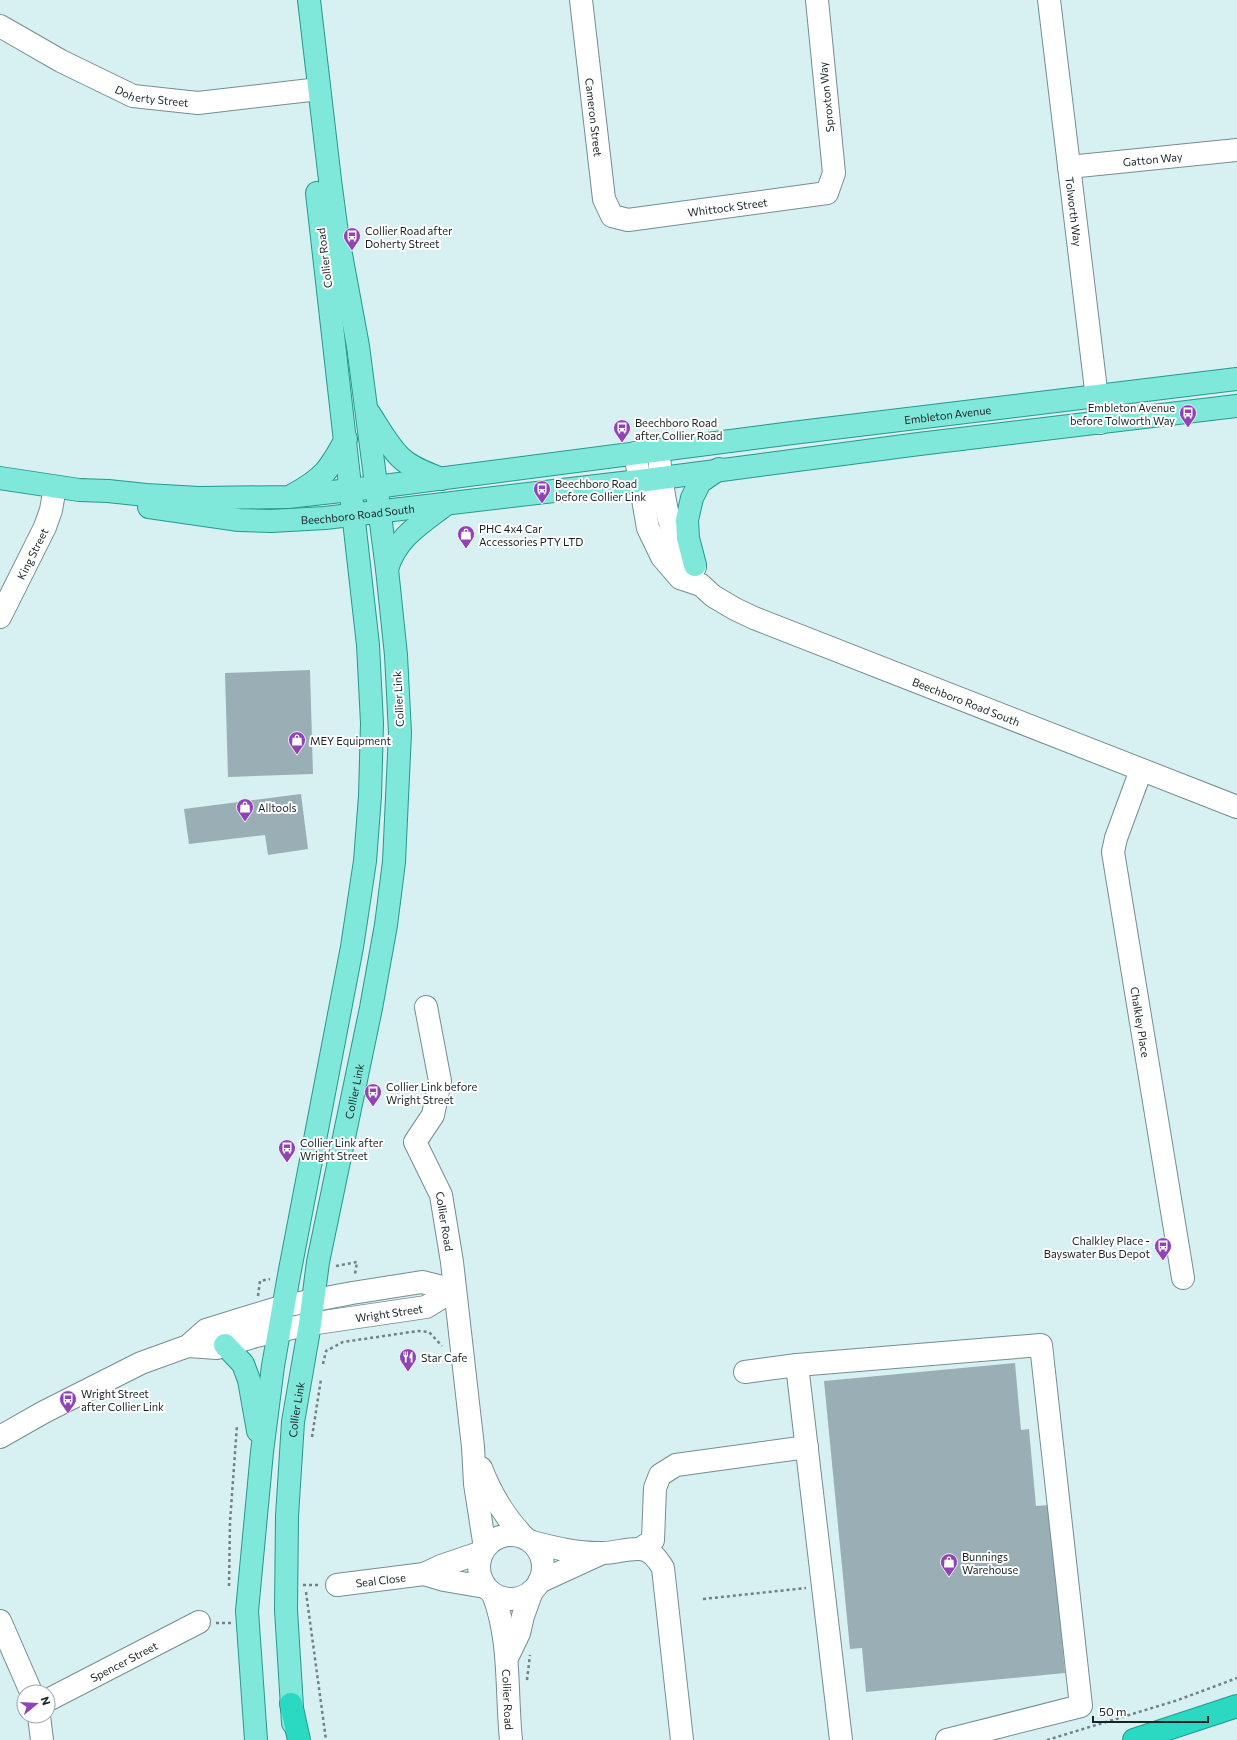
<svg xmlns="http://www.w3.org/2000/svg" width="1237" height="1740" font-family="Commissioner,sans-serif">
<rect width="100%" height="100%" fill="#d7f0f2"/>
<g fill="#9aaeb6">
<path d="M310 670 313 774 228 777 225 673Z"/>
<path d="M301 794 308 849 268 855 265 835 189 844 184 809Z"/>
<path d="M1015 1363 1021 1430 1029 1429 1036 1506 1049 1505 1065 1673 866 1692 862 1648 850 1649 824 1381Z"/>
</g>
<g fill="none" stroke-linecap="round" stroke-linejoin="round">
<g stroke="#778d8f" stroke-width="24">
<g id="minor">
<path id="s1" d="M581 0 604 199 612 216 628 220 827 193 834 173 817 0"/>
<path id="s2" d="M1049 0 1100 423"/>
<path id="s3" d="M0 26 61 61 133 96 198 103 319 89"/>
<path id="s4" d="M1069 167 1237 150"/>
<path d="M658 450C662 479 664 512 676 539 680 550 690 557 695 567"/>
<path id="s5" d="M635 453 648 528 662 557 680 578 701 585 713 596 735 609 754 618 1237 807"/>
<path id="s6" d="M0 617 45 527 51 510 55 487"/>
<path id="s7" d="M1141 770 1116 838 1113 852 1183 1278"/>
<path id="s8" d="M426 1007 440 1081 433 1115 415 1142 441 1195 452 1262 473 1447 475 1484 485 1548"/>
<path id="s9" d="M188 1346 217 1348 256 1336 310 1324 426 1307 454 1290"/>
<path d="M797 1365 841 1740"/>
<path d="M745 1372 797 1365 1041 1345 1081 1706 947 1740"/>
<path d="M0 1437 44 1412 141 1363 188 1346 206 1330 284 1306 352 1293 422 1282 454 1290"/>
<path d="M481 1468C491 1494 504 1516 523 1536"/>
<circle cx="511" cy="1567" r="32"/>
<path d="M532 1542C555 1548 579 1554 603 1553 615 1553 628 1548 640 1549 652 1550 657 1559 663 1568L682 1740"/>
<path d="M640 1549 653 1540 655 1488 660 1475 676 1465 807 1447"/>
<path d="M424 1574 444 1580 485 1587"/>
<path d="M539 1582 600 1554"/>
<path id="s10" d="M337 1585 424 1574 441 1566 482 1552"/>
<path id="s11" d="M493 1594C511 1640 506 1692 511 1740"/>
<path d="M0 1621 31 1692"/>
<path d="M507 1658 519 1633 523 1616 532 1591"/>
<path id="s12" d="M48 1700 199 1622"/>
<path d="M39 1716 42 1740"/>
</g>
</g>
<g stroke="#25998b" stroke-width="24">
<g id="major">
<path d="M369 413C379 428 387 444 400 457 411 468 427 473 441 479"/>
<path id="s13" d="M0 478 79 490 108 491 146 495 199 498 288 497 376 487 792 433 1237 379"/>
<path d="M293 495C324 478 329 470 346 439"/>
<path id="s14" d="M149 507 239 520 271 521 325 518 639 481 919 444 1237 406"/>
<path d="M695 565 688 538 687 520 692 498 700 482 719 469"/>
<path d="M387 569C396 538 420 524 445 505"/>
<path d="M225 1345 243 1364 249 1380 258 1431"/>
<path id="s15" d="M293 1723 286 1610 287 1516 293 1422 310 1324 318 1262 371 1008 386 925 394 862 400 733 396 655 387 569 358 346 337 233 330 180 309 0"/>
<path d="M256 1740 247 1611 262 1452 273 1366 289 1275 352 947 365 861 370 796 372 723 368 645 317 193"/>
</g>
</g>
<g stroke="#25998b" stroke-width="24">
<g id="highway">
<path d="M291 1704 299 1740"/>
<path d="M1134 1740 1237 1706"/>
</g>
</g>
<g stroke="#728284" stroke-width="2.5" stroke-dasharray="3 3" stroke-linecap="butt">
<path d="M336 1266 357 1262 355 1274"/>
<path d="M258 1296 260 1281 270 1279"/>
<path d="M323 1364 326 1351 343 1342 418 1331 429 1332 442 1346"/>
<path d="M312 1437 321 1379"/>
<path d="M303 1585H320"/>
<path d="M229 1586 230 1522 237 1425"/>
<path d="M306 1592 326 1740"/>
<path d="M703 1599 806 1588"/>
<path d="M216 1623H231"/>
<path d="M527 1680 530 1655"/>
<path d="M1047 1740 1178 1700 1237 1678"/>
</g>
<use href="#minor" stroke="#fff" stroke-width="22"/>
<use href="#major" stroke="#80e8da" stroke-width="22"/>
<use href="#highway" stroke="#2bd8c2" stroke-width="22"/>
</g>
<defs>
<g id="bus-pin" transform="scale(0.9)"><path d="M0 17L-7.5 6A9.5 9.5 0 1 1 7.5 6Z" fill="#9043b5" stroke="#fff"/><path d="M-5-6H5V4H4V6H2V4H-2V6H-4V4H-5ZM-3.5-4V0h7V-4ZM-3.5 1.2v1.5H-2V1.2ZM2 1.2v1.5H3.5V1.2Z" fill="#fff"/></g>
<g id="shop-pin" transform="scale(0.9)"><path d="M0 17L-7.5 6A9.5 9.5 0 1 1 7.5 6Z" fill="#9043b5" stroke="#fff"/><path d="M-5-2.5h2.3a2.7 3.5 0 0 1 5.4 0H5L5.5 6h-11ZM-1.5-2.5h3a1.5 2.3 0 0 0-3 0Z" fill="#fff"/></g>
<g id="restaurant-pin" transform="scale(0.9)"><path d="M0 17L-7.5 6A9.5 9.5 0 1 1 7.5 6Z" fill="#9043b5" stroke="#fff"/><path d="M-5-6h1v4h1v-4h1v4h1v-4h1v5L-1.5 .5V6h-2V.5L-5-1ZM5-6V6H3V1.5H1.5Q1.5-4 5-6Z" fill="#fff"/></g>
</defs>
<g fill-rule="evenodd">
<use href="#bus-pin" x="352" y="236"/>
<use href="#bus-pin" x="1188" y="413"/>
<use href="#bus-pin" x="622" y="428"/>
<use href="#bus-pin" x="542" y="489"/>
<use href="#shop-pin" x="466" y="534"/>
<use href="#shop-pin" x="297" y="740"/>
<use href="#shop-pin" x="245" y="807"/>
<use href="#bus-pin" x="373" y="1092"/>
<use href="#bus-pin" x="287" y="1148"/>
<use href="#bus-pin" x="1163" y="1246"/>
<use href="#restaurant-pin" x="408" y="1357"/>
<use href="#bus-pin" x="68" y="1399"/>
<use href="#shop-pin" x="949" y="1562"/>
</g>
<g text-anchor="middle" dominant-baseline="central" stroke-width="4" stroke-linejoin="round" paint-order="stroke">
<g font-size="11" fill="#1a2324" stroke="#fff">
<text stroke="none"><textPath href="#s3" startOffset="169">Doherty Street</textPath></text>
<text transform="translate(826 97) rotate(-96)">Sproxton Way</text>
<text stroke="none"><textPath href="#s1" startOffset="118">Cameron Street</textPath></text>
<text stroke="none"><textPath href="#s4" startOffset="84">Gatton Way</textPath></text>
<text stroke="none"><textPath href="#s1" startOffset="336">Whittock Street</textPath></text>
<text stroke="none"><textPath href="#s2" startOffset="213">Tolworth Way</textPath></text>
<text transform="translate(324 258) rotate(-97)">Collier Road</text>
<text stroke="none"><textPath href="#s13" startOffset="954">Embleton Avenue</textPath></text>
<text stroke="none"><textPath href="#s14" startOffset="210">Beechboro Road South</textPath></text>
<text stroke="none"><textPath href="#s6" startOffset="71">King Street</textPath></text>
<text transform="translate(398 699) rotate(-93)">Collier Link</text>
<text stroke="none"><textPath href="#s5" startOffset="449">Beechboro Road South</textPath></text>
<text stroke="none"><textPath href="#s7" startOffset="259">Chalkley Place</textPath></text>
<text stroke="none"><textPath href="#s15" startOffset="638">Collier Link</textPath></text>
<text stroke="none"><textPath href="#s8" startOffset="228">Collier Road</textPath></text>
<text stroke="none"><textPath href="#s9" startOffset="205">Wright Street</textPath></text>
<text stroke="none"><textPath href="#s15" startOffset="314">Collier Link</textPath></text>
<text stroke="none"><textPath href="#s10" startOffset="44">Seal Close</textPath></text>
<text stroke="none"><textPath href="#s12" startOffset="85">Spencer Street</textPath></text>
<text stroke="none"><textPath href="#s11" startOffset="107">Collier Road</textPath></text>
</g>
<g font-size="11" fill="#1a2324" stroke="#fff" text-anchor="start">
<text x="365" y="230">Collier Road after<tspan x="365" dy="13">Doherty Street</tspan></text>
<text x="1175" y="407" text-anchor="end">Embleton Avenue<tspan x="1175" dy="13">before Tolworth Way</tspan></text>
<text x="635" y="422">Beechboro Road<tspan x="635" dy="13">after Collier Road</tspan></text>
<text x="555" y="483">Beechboro Road<tspan x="555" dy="13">before Collier Link</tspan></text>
<text x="479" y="528">PHC 4x4 Car<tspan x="479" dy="13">Accessories PTY LTD</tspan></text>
<text x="310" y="740">MEY Equipment</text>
<text x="258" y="807">Alltools</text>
<text x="386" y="1086">Collier Link before<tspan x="386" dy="13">Wright Street</tspan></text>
<text x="300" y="1142">Collier Link after<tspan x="300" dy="13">Wright Street</tspan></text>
<text x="1150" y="1240" text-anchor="end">Chalkley Place -<tspan x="1150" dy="13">Bayswater Bus Depot</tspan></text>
<text x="421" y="1357">Star Cafe</text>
<text x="81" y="1393">Wright Street<tspan x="81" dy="13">after Collier Link</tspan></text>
<text x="962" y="1556">Bunnings<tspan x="962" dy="13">Warehouse</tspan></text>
</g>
</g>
<g transform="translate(36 1704) rotate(72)"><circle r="19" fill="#ffffff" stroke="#a3a7a7"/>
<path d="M0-3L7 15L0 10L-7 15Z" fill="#9043b5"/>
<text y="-6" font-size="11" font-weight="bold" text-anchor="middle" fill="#1a2324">N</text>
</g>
<path d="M1093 1716v6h115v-6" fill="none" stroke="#1a2324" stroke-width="2"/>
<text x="1099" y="1716" font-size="12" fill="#1a2324" stroke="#ffffff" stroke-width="3" paint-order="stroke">50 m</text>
</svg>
